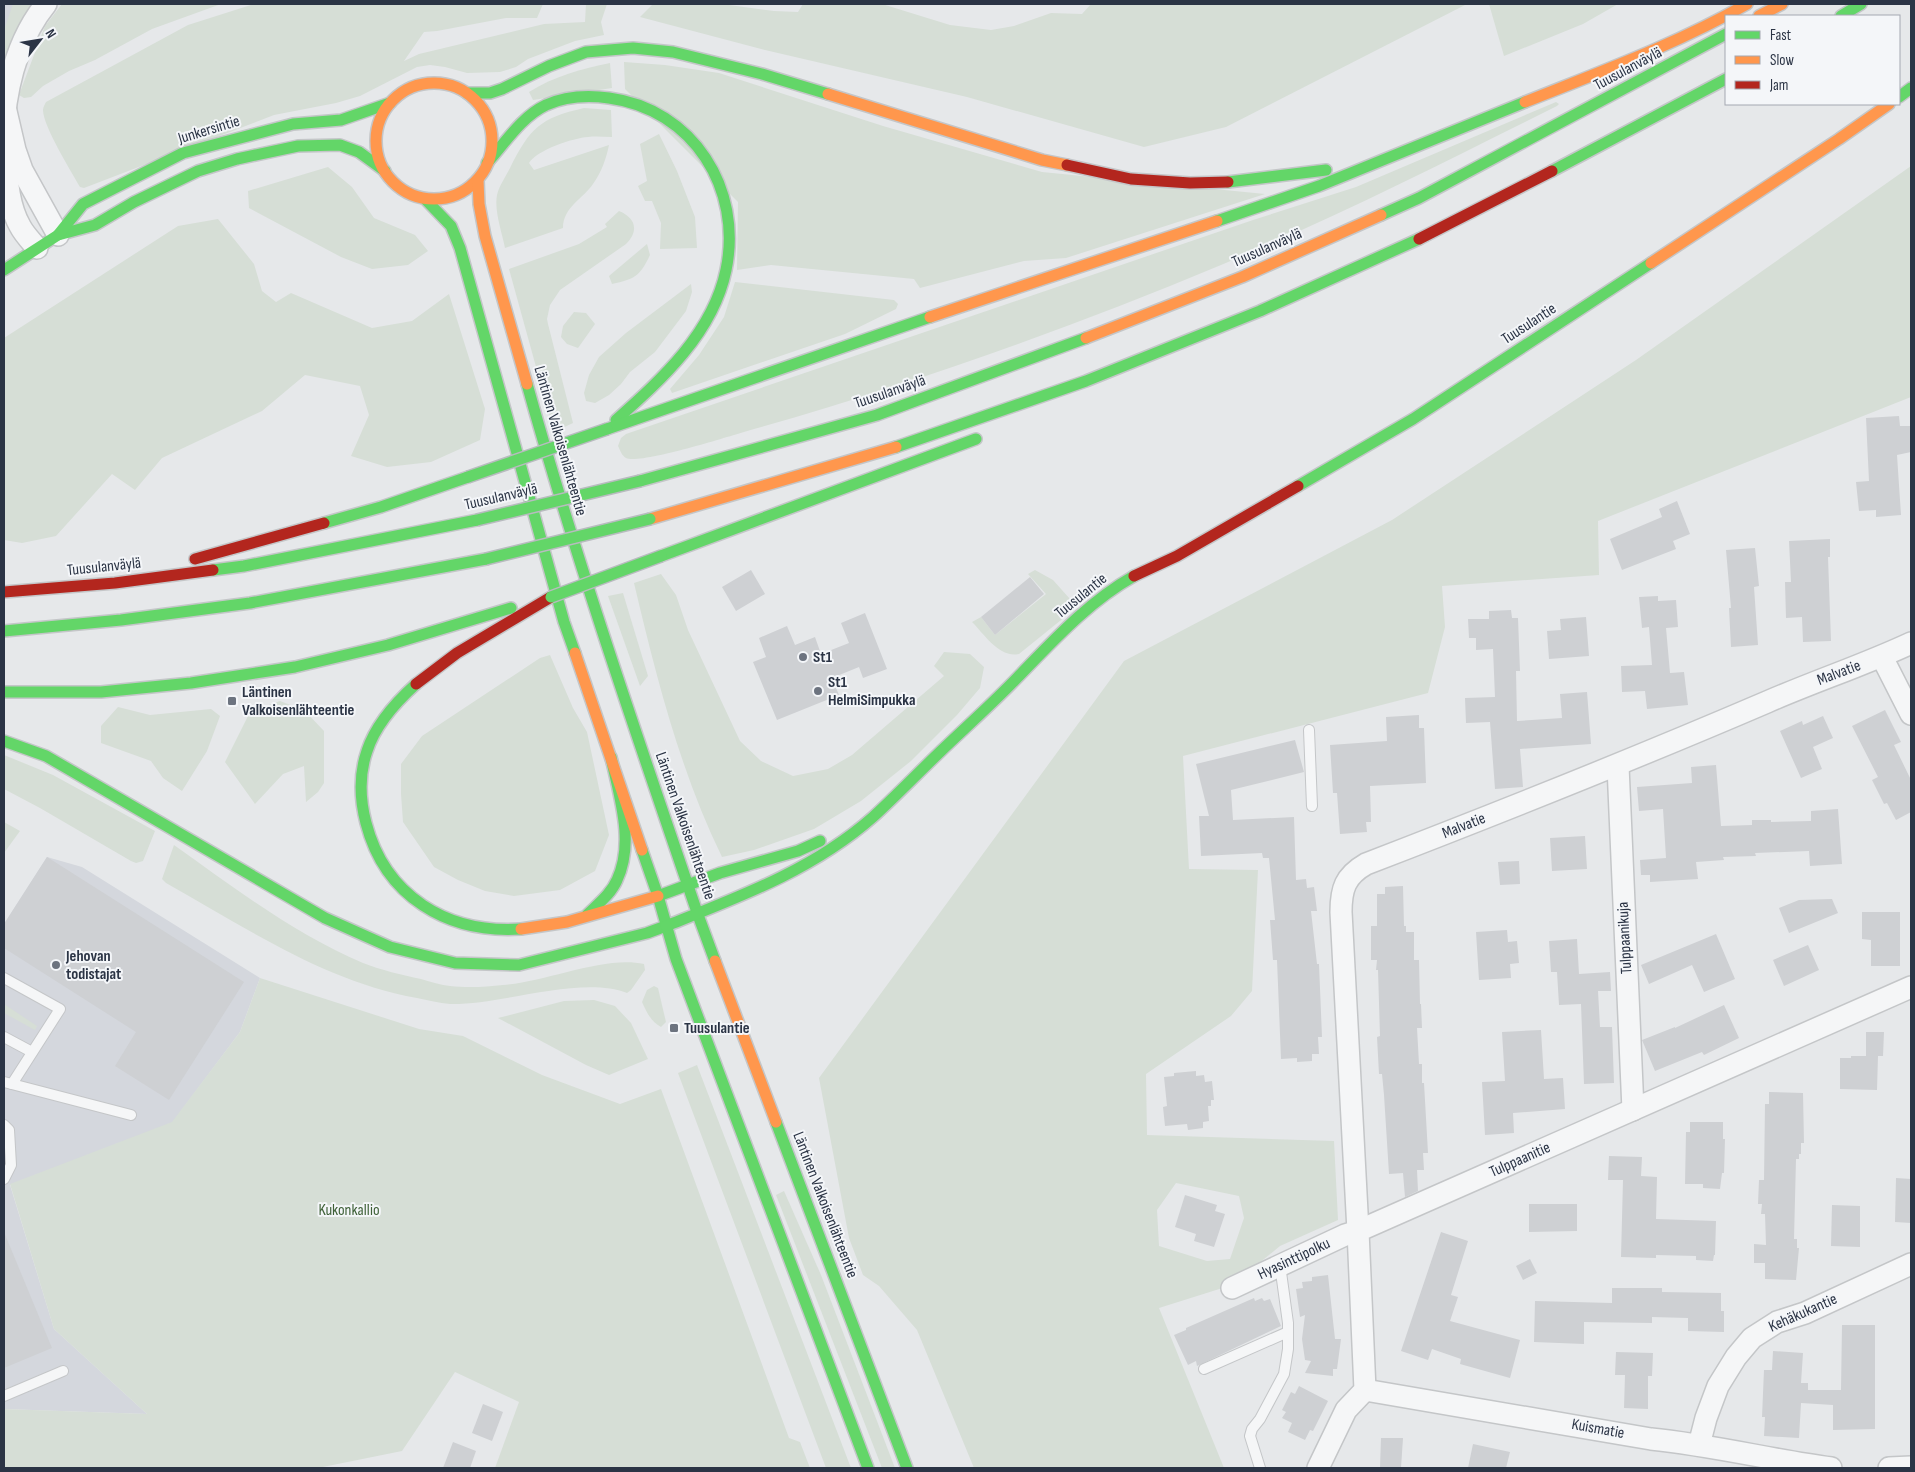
<svg xmlns="http://www.w3.org/2000/svg" width="1915" height="1472" font-family="'Sofia Sans Condensed',sans-serif">
<rect width="100%" height="100%" fill="#e6e8ea"/>
<g fill="#d4d7dd">
<path d="M4 4H17L4 49Z"/>
<path d="M47 857 82 867 260 978 240 1032 172 1123 10 1185 54 1329 147 1414 4 1409V924Z"/>
</g>
<g fill="#d6ded6" fill-rule="evenodd">
<path d="M13 4H33C19 22 9 41 4 64V30Z"/>
<path d="M62 4H221L152 29 95 60 69 71 43 86 31 97 24 98 19 95 20 92 45 26Z"/>
<path d="M254 4H543L537 18H506L437 31 424 32 404 61 419 54 544 24 585 22 586 4H607L601 22 604 35 575 41 528 59 516 67 500 72 467 73 445 67 430 65 417 67 360 96 336 103 274 115 84 188 80 187C71 171 43 126 43 110 43 107 45 104 46 102L188 25Z"/>
<path d="M653 4H722L774 11 798 12 803 4H882L950 25 991 30 1014 26 1051 13 1082 14 1091 4H1467L1226 127 1144 147 967 97 765 50 640 17Z"/>
<path d="M1489 4H1618L1583 24 1504 56Z"/>
<path d="M624 62 665 65 719 73 883 126 1042 172 1265 194 1066 258 1024 261 920 288 914 279 771 265 737 270 738 202 625 89Z"/>
<path d="M610 63 612 88 533 100 529 92C554 76 582 69 610 63Z"/>
<path d="M1556 102 1559 104 1557 106C1446 161 1335 218 1221 265 1065 330 907 386 744 432 727 437 638 465 626 458 622 456 620 450 618 446L621 438 626 434 1253 220 1356 187Z"/>
<path d="M584 108 611 110 612 137C604 137 596 136 588 137 573 138 537 150 529 163L534 170 609 145C606 159 602 171 593 184 583 199 563 207 563 228L505 248C502 232 494 211 497 195 499 186 506 176 510 168 530 128 540 118 584 108Z"/>
<path d="M659 134 677 171 695 217 697 248 660 249 661 223 652 201H645L638 186 647 181 640 144Z"/>
<path d="M1911 166V397L1598 521 1599 575 1442 586 1445 627 1428 693 1183 756 1189 869 1258 870 1252 991 1231 1016 1146 1074 1147 1135 1334 1141 1338 1220 1280 1246 1232 1285 1159 1308 1224 1468H974L917 1330 879 1286 863 1275 849 1238 819 1078 1124 661 1392 520 1636 360ZM1176 1183 1239 1196 1244 1218 1230 1259 1207 1261 1159 1246 1157 1210Z"/>
<path d="M328 167 352 187 374 218 415 235 428 251 408 265 372 269 341 257 249 208 248 191Z"/>
<path d="M619 211C636 218 639 231 626 244L560 290 550 305 547 319 548 324 573 423 554 432 509 269 579 244 607 227 605 224Z"/>
<path d="M218 219 254 264 262 291 276 302 291 293 372 328 412 321 449 294 485 409 480 440 431 462 387 467 351 456 369 415 360 386 305 375 262 411 162 458 135 490 112 474 56 536 22 543 4 540V338L178 226Z"/>
<path d="M647 244 650 255C640 276 635 279 612 284L609 276Z"/>
<path d="M735 282 894 300 898 304 896 309 845 334 672 393 670 389 699 355 724 317Z"/>
<path d="M691 284 692 292 686 311 655 352 630 372 621 384 609 395 595 403 586 401 584 393 589 375 599 357 626 333Z"/>
<path d="M574 312 586 313 595 324 578 348 567 344 561 337 563 326Z"/>
<path d="M1035 570 1053 580 1070 599 1071 612 1019 654C999 658 985 635 972 622L981 617 995 635 1046 594 1028 574Z"/>
<path d="M661 574 676 595 688 630 740 741 761 761 793 776 828 769 852 755 944 676 934 666 944 652 970 654 984 667 980 688 957 715 911 761 861 801 814 829 754 850 722 857C680 771 656 676 634 583Z"/>
<path d="M623 593 648 676 640 686 608 596Z"/>
<path d="M550 655 573 708 587 732 609 835 595 871 560 890 514 896 485 891 458 880 434 867 403 822 401 794V764L422 736 540 658Z"/>
<path d="M280 701 304 710 324 731V783L318 792 306 802 304 766 283 774 255 804 225 762 250 712Z"/>
<path d="M118 707 150 715 211 709 220 716 207 751 182 791 163 778 151 761 101 743V726Z"/>
<path d="M4 755 53 775 155 831 143 861 136 863 131 861 40 808 4 789Z"/>
<path d="M4 822 20 831 4 853Z"/>
<path d="M174 845C233 887 296 935 363 963 381 970 402 975 421 979 431 982 441 985 450 986 467 988 486 987 503 985 546 982 605 955 644 964L645 970 631 990 627 993C581 975 502 1005 450 1004 439 1003 428 1000 417 998 326 982 246 928 166 883L162 879Z"/>
<path d="M260 978 419 1029 463 1036 542 1075 620 1104 661 1089 789 1438 800 1442 810 1468H495L519 1402 455 1372 402 1451 318 1468H4V1409L147 1414 54 1329 10 1184 172 1122 240 1032Z"/>
<path d="M654 986 658 988 666 1022 661 1027C651 1022 646 1011 642 1002L647 990Z"/>
<path d="M594 1000 615 1006 631 1023 648 1059 609 1075 586 1065 498 1018 564 1001Z"/>
<path d="M4 1004 37 1026 35 1030 4 1013Z"/>
<path d="M697 1065 851 1468H826L678 1073Z"/>
<path d="M784 1191 821 1275 895 1468H882L776 1195Z"/>
</g>
<g fill="#ced0d3">
<path d="M1899 416 1900 426H1910L1911 452 1897 455 1901 515 1876 517V510L1859 511 1856 482 1869 481 1866 418Z"/>
<path d="M1677 501 1690 534 1673 541 1676 549 1622 570 1610 539 1662 517 1659 509Z"/>
<path d="M1830 539V557H1828L1831 641 1803 642 1802 617 1786 618 1785 582H1791L1789 541Z"/>
<path d="M1755 548 1759 586 1754 587 1758 645 1731 647 1729 608H1731L1726 550Z"/>
<path d="M751 570 765 594 736 611 722 587Z"/>
<path d="M1030 577 1044 594 995 635 981 617Z"/>
<path d="M1658 596V601L1676 600 1678 627 1666 628 1670 673 1684 672 1688 705 1647 709 1645 691 1622 692 1621 666 1652 665 1649 627 1642 628 1639 597Z"/>
<path d="M1511 610 1512 618H1518L1520 671H1516L1517 721 1562 718 1560 694 1587 692 1591 744 1520 749 1523 787 1495 789 1490 722 1466 723 1465 698 1495 697 1493 649 1476 650V638H1469L1468 619H1489V611Z"/>
<path d="M865 613 887 669 863 678 859 667 832 678 839 695 777 720 753 662 766 657 759 638 787 626 795 645 815 637 821 654 849 643 841 623Z"/>
<path d="M1586 617 1589 656 1549 659 1547 631 1561 630 1560 619Z"/>
<path d="M1885 710 1901 742 1894 745 1911 780V812L1896 820 1887 803 1884 804 1872 780 1878 777 1852 726Z"/>
<path d="M1419 715V728H1424L1426 783 1370 786 1371 822H1366L1367 832 1340 834 1337 793H1333L1330 745 1387 741 1386 717Z"/>
<path d="M1823 716 1833 738 1813 747 1822 769 1801 778 1780 731 1802 721 1803 725Z"/>
<path d="M1295 740 1304 772 1231 790 1233 820 1294 817 1296 880 1306 879 1307 888 1314 887 1317 911H1311L1317 964H1319L1322 1037H1318L1319 1054H1312V1061L1297 1062V1058L1281 1059 1277 960H1273L1270 920H1275L1269 858H1263L1262 853 1201 856 1199 816H1209L1196 764Z"/>
<path d="M1716 765 1721 826 1752 825V820H1771V822L1811 821V811L1838 809 1842 864 1810 866 1809 851 1755 853 1756 856 1723 857 1724 860 1696 862 1698 879 1650 882V875H1641L1640 860 1666 858 1663 809 1639 811 1637 787 1692 783 1691 767Z"/>
<path d="M1585 836 1587 869 1552 871 1550 838Z"/>
<path d="M47 857 244 982 169 1100 115 1066 136 1032 4 948V924Z"/>
<path d="M1519 861 1520 884 1500 885 1498 862Z"/>
<path d="M1403 886 1404 926H1406V932H1414V960H1419L1420 1004H1421L1422 1028H1417L1419 1064H1422V1083H1424L1428 1153H1423L1424 1170H1417L1418 1191 1405 1197 1403 1173 1389 1174 1384 1095 1382 1074H1379L1377 1037 1380 1036 1378 970H1376L1377 960H1371V926H1377V894H1385V887Z"/>
<path d="M1832 899 1838 913 1789 933 1779 908 1799 900Z"/>
<path d="M1862 912H1900V966H1871V940L1862 939Z"/>
<path d="M1507 930 1508 942 1517 941 1519 963 1510 964 1511 978 1479 980 1476 932Z"/>
<path d="M1716 934 1735 979 1704 992 1692 965 1649 984 1641 965Z"/>
<path d="M1577 939 1579 974 1610 972 1611 991H1598L1600 1027H1612L1614 1083 1584 1084 1581 1004 1559 1005 1557 972H1551L1549 941Z"/>
<path d="M1808 945 1819 970 1784 986 1773 960Z"/>
<path d="M1724 1005 1739 1038 1704 1055 1702 1052 1655 1071 1642 1040 1675 1027V1028Z"/>
<path d="M1541 1030 1544 1079 1563 1078 1565 1109 1513 1113 1514 1133 1485 1135 1482 1082 1505 1081 1502 1032Z"/>
<path d="M1866 1032H1884L1883 1056H1866Z"/>
<path d="M1851 1056H1878L1877 1090 1840 1089V1058H1851Z"/>
<path d="M1196 1071V1076L1204 1075 1205 1082 1212 1081 1214 1100H1211V1106H1208L1209 1121 1203 1122V1128L1188 1130 1187 1124 1165 1126 1163 1107 1167 1106 1164 1077 1174 1076V1073Z"/>
<path d="M1769 1092 1803 1093 1804 1143H1801V1154H1799V1159H1796L1794 1239H1797V1248H1799L1796 1280 1765 1279V1263H1754V1244L1766 1245 1765 1214H1761L1762 1204H1758L1759 1180H1764L1765 1104H1769Z"/>
<path d="M1690 1122H1723V1139H1725L1724 1173H1722L1720 1189 1703 1188V1184H1685L1686 1132H1690Z"/>
<path d="M1609 1156 1642 1157 1641 1176 1657 1177 1656 1219 1716 1221 1715 1255H1714L1713 1261 1696 1260V1256L1656 1255V1258L1621 1257 1623 1180H1608Z"/>
<path d="M1896 1178 1911 1179V1223L1895 1222Z"/>
<path d="M1185 1195 1217 1205 1215 1211 1225 1214 1214 1247 1194 1241 1196 1234 1175 1227Z"/>
<path d="M1529 1204H1577V1231L1529 1232Z"/>
<path d="M1832 1205 1860 1206V1247L1831 1246Z"/>
<path d="M4 1232 52 1348 4 1368Z"/>
<path d="M1441 1232 1468 1241 1451 1295 1458 1297 1450 1321 1520 1340 1510 1378 1460 1364 1461 1359 1432 1349 1428 1360 1401 1351Z"/>
<path d="M1530 1259 1537 1273 1523 1280 1516 1266Z"/>
<path d="M1328 1275 1335 1339H1341L1337 1369H1333V1376L1305 1373 1311 1361 1305 1360 1302 1339 1305 1315 1300 1317 1296 1289 1303 1288 1302 1282 1312 1281V1277Z"/>
<path d="M1612 1288H1662V1292L1721 1293V1311H1724V1332L1688 1331V1318L1652 1317V1323L1584 1322V1344L1534 1342 1535 1301 1612 1303Z"/>
<path d="M1254 1298 1255 1301 1262 1298 1264 1301 1270 1299 1281 1326 1197 1366 1196 1361 1188 1365 1174 1335 1186 1330V1328Z"/>
<path d="M1842 1325H1875V1429L1833 1430V1405L1801 1403 1799 1438 1764 1436 1765 1417H1762L1764 1370H1772L1773 1351 1803 1353 1801 1383H1808V1390H1841Z"/>
<path d="M1616 1352 1653 1353 1652 1376H1648V1409L1624 1408 1625 1375H1615Z"/>
<path d="M1299 1386 1328 1401 1313 1431 1310 1430 1305 1440 1288 1432 1292 1423 1282 1418 1286 1412 1282 1410 1291 1392 1295 1394Z"/>
<path d="M483 1404 503 1412 492 1441 472 1433Z"/>
<path d="M1381 1438H1403L1401 1468H1380Z"/>
<path d="M453 1442 476 1451 470 1468H443Z"/>
<path d="M1473 1444 1510 1452 1506 1468H1468Z"/>
</g>
<g fill="none" stroke-linecap="round" stroke-linejoin="round">
<g stroke="#c4c6c8" stroke-width="12">
<g id="lane">
<path d="M1309 730 1312 806"/>
<path d="M4 978 60 1009 12 1084"/>
<path d="M4 1037 32 1052"/>
<path d="M4 1082 131 1115"/>
<path d="M4 1125 9 1130 11 1165 4 1179"/>
<path d="M1204 1369 1288 1332"/>
<path d="M4 1396 63 1371"/>
<path d="M1260 1468 1250 1436 1252 1429 1260 1419 1284 1374 1288 1349V1323L1280 1265"/>
</g>
</g>
<g stroke="#c4c6c8" stroke-width="24">
<g id="street">
<path d="M5 107 15 150 22 170 58 235"/>
<path d="M4 120C8 79 20 36 46 4"/>
<path d="M4 142C7 170 6 201 20 226 24 234 31 241 37 248"/>
<path d="M1882 657 1911 714"/>
<path d="M1618 766 1633 1110"/>
<path d="M1232 1288 1345 1235 1358 1231 1341 912C1341 889 1345 876 1366 864 1501 812 1634 759 1767 702 1815 681 1864 665 1911 643"/>
<path d="M1365 1390 1651 1439C1712 1445 1771 1460 1831 1468"/>
<path d="M1699 1445 1706 1418 1718 1386 1736 1357 1752 1338 1777 1322 1805 1313 1911 1264"/>
<path d="M1318 1468 1346 1410 1365 1390 1358 1231 1911 987"/>
<path d="M1889 1468 1911 1467"/>
</g>
</g>
<g stroke="#c4c6c8" stroke-width="14">
<g id="fast">
<path d="M1841 16 1861 4"/>
<path d="M467 93H490L502 89 549 66 586 52 633 48 673 52 762 74 828 94"/>
<path d="M1899 97 1911 88"/>
<path d="M487 163C505 143 521 117 546 105 566 96 587 95 609 98 693 109 743 189 726 270 713 333 662 379 616 420"/>
<path d="M1552 171 1726 79"/>
<path d="M1228 182 1326 170"/>
<path d="M426 200 451 226 460 248 564 622 575 653"/>
<path d="M1381 215 1419 198 1726 34"/>
<path d="M1217 221 1319 186 1525 102"/>
<path d="M58 235 95 225 134 202 198 171 237 159 298 146 340 145 359 152 385 171"/>
<path d="M4 270 58 235 83 204 183 153 293 124 341 120 390 103"/>
<path d="M527 384C577 563 638 739 698 915L715 961"/>
<path d="M607 429 930 317"/>
<path d="M896 447 1086 381 1260 311 1419 239"/>
<path d="M640 481 877 415 1086 338"/>
<path d="M1298 486 1413 419 1651 263"/>
<path d="M324 523 381 507 468 477"/>
<path d="M661 556 976 439"/>
<path d="M213 570 244 566 477 520"/>
<path d="M4 631 121 620 250 603 486 559"/>
<path d="M416 684C396 702 375 726 367 751 359 774 360 800 366 823 385 896 447 934 521 929"/>
<path d="M4 692H101L191 683 295 667 388 645 511 608"/>
<path d="M4 741 46 756 325 918 390 947 455 963 519 965 647 933 666 926"/>
<path d="M642 850 658 896 676 959 868 1468"/>
<path d="M658 896 720 873 798 851 820 841"/>
<path d="M587 915C598 904 611 894 617 880 635 842 619 796 611 757"/>
<path d="M666 926C739 897 813 870 873 817 896 796 918 773 941 751 966 727 993 703 1017 678 1053 641 1088 602 1134 576"/>
<path d="M776 1122 907 1468"/>
</g>
</g>
<g stroke="#c4c6c8" stroke-width="14">
<g id="slow">
<path d="M1759 16 1782 4"/>
<circle cx="434" cy="141" r="58"/>
<path d="M828 94 1042 160 1067 165"/>
<path d="M1525 102C1600 72 1677 44 1747 4"/>
<path d="M478 180 479 204 485 236 527 384"/>
<path d="M1651 263 1839 139 1889 104"/>
<path d="M930 317 1217 221"/>
<path d="M1086 338 1242 277 1381 215"/>
<path d="M650 519 896 447"/>
<path d="M575 653 642 850"/>
<path d="M521 929 567 922 658 896"/>
<path d="M715 961 776 1122"/>
</g>
</g>
<g stroke="#c4c6c8" stroke-width="14">
<g id="jam">
<path d="M1067 165 1131 179 1190 183 1228 182"/>
<path d="M1419 239 1552 171"/>
<path d="M195 559 324 523"/>
<path d="M1134 576 1177 556 1298 486"/>
<path d="M4 592 115 583 213 570"/>
<path d="M416 684 457 653 551 597"/>
</g>
</g>
<use href="#lane" stroke="#f5f6f7" stroke-width="10"/>
<use href="#street" stroke="#f5f6f7" stroke-width="21"/>
<use href="#fast" stroke="#63d668" stroke-width="11"/>
<use href="#slow" stroke="#ff974d" stroke-width="11"/>
<use href="#jam" stroke="#b3261e" stroke-width="11"/>
<g stroke="#b8bbbf" stroke-width="14" stroke-linecap="butt">
<g id="fast-bridge">
<path d="M468 477 607 429"/>
<path d="M477 520 640 481"/>
<path d="M486 559 650 519"/>
<path d="M551 597 661 556"/>
</g>
</g>
<use href="#fast-bridge" stroke="#63d668" stroke-width="11"/>
</g>
<g fill="#6c737f" stroke="#f4f6f9" stroke-width="2">
<circle cx="803" cy="657" r="5"/>
<circle cx="818" cy="691" r="5"/>
<rect x="227" y="696" width="10" height="10" rx="2.5"/>
<circle cx="56" cy="965" r="5"/>
<rect x="669" y="1023" width="10" height="10" rx="2.5"/>
</g>
<g text-anchor="middle" dominant-baseline="central" stroke-width="4" stroke-linejoin="round" paint-order="stroke">
<g font-size="16" fill="#2b3445" stroke="#f4f6f9">
<text transform="translate(1628 69) rotate(-28)">Tuusulanväylä</text>
<text transform="translate(209 130) rotate(-17)">Junkersintie</text>
<text transform="translate(1267 248) rotate(-24)">Tuusulanväylä</text>
<text transform="translate(1529 324) rotate(-33)">Tuusulantie</text>
<text transform="translate(890 392) rotate(-19)">Tuusulanväylä</text>
<text transform="translate(560 441) rotate(74)">Läntinen Valkoisenlähteentie</text>
<text transform="translate(501 497) rotate(-13)">Tuusulanväylä</text>
<text transform="translate(104 567) rotate(-6)">Tuusulanväylä</text>
<text transform="translate(1081 596) rotate(-39)">Tuusulantie</text>
<text transform="translate(1839 673) rotate(-21)">Malvatie</text>
<text transform="translate(685 826) rotate(71)">Läntinen Valkoisenlähteentie</text>
<text transform="translate(1464 826) rotate(-22)">Malvatie</text>
<text transform="translate(1625 938) rotate(-93)">Tulppaanikuja</text>
<text transform="translate(1520 1160) rotate(-24)">Tulppaanitie</text>
<text transform="translate(825 1205) rotate(69)">Läntinen Valkoisenlähteentie</text>
<text transform="translate(1294 1259) rotate(-25)">Hyasinttipolku</text>
<text transform="translate(1803 1313) rotate(-24)">Kehäkukantie</text>
<text transform="translate(1598 1429) rotate(10)">Kuismatie</text>
</g>
<g font-size="16" font-weight="bold" fill="#2b3445" stroke="#f4f6f9" text-anchor="start">
<text x="813" y="657">St1</text>
<text x="828" y="682">St1<tspan x="828" dy="18">HelmiSimpukka</tspan></text>
<text x="242" y="692">Läntinen<tspan x="242" dy="18">Valkoisenlähteentie</tspan></text>
<text x="66" y="956">Jehovan<tspan x="66" dy="18">todistajat</tspan></text>
<text x="684" y="1028">Tuusulantie</text>
</g>
<g font-size="16" fill="#3f6138" stroke="#f4f6f9">
<text x="349" y="1210">Kukonkallio</text>
</g>
</g>
<rect width="1915" height="1472" fill="none" stroke="#2b3445" stroke-width="10"/>
<rect x="1725" y="15" width="175" height="90" fill="#f4f6f9" stroke="#a4a8b1"/>
<rect x="1735" y="31" width="25" height="8" fill="#63d668" stroke="#a4a8b1"/>
<text x="1770" y="40" font-size="15" fill="#2b3445">Fast</text>
<rect x="1735" y="56" width="25" height="8" fill="#ff974d" stroke="#a4a8b1"/>
<text x="1770" y="65" font-size="15" fill="#2b3445">Slow</text>
<rect x="1735" y="81" width="25" height="8" fill="#b3261e" stroke="#a4a8b1"/>
<text x="1770" y="90" font-size="15" fill="#2b3445">Jam</text>
<g transform="translate(40 40) rotate(59)" stroke="#f4f6f9" stroke-width="4" paint-order="stroke">
<path d="M0-4L9 19L0 12L-9 19Z" fill="#2b3445"/>
<text y="-8" font-size="14" font-weight="bold" text-anchor="middle" fill="#2b3445">N</text>
</g>
</svg>
